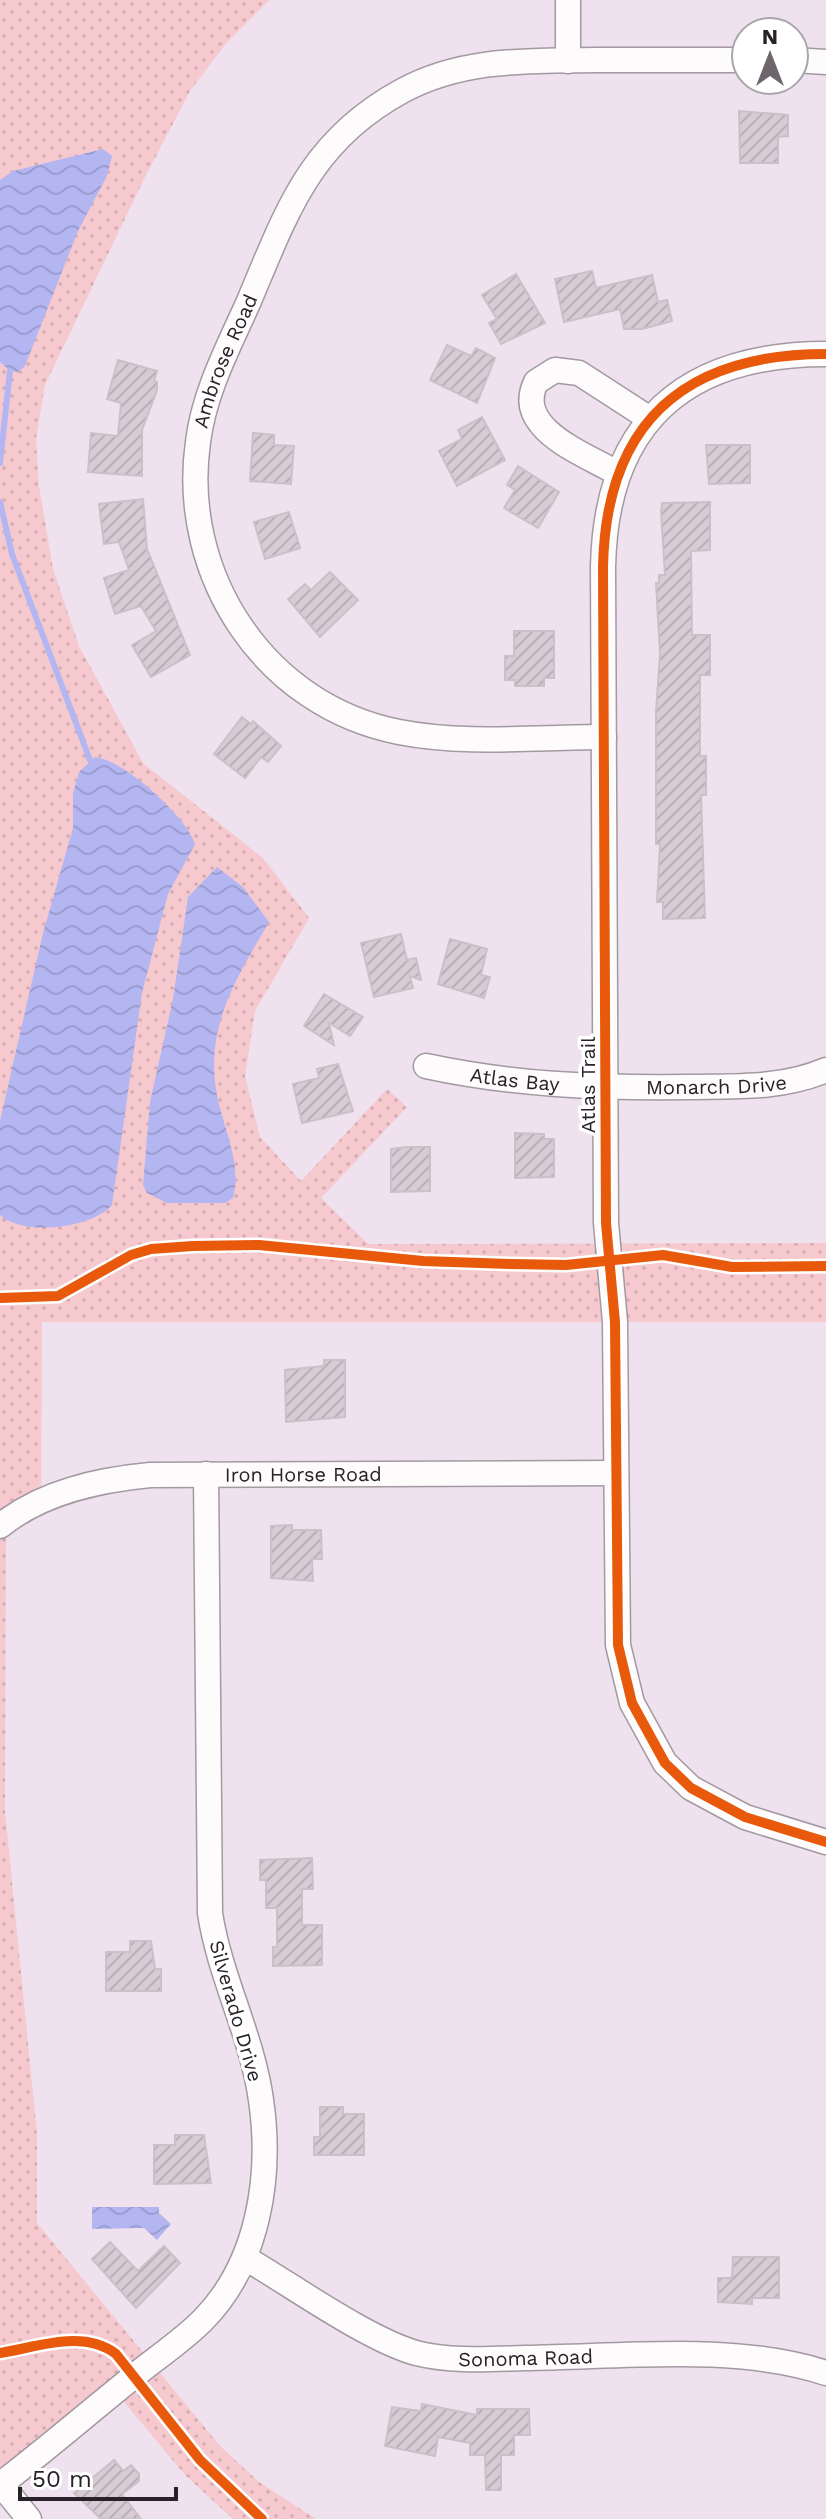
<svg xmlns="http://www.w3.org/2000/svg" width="826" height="2519" font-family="'Work Sans',sans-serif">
<defs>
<pattern id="park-dots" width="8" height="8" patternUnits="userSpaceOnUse" patternTransform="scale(2)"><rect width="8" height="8" fill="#f6c9cf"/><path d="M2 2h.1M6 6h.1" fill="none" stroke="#d3acb2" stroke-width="1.8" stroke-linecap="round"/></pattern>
<pattern id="water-waves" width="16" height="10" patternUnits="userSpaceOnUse" patternTransform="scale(2)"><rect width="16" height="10" fill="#b4b6f2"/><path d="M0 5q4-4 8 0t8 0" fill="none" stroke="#9b9cd0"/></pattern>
<pattern id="building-hatch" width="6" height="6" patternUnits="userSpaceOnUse" patternTransform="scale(2)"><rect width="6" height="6" fill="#d8ccd4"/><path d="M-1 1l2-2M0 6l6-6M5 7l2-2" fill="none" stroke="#b9afb6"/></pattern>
</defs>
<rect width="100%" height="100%" fill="#efe2ee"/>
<path fill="url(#park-dots)" d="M0 0H269L224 46 190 91 144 179 45 385 36 439 39 486 53 569 79 646 143 763 263 858 309 918 255 1011 245 1076 260 1137 301 1181 387 1089 407 1107 321 1198 368 1244 826 1243V1322H42L41 1502 6 1522 5 1811 37 2134V2223L220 2446 259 2482 316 2519H233L185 2475 115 2391 0 2483Z"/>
<g fill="url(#water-waves)">
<path d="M103 149 112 156 107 176 78 231 25 366 18 372 10 371 0 362V180L13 171Z"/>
<path d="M95 757C124 760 186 816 195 844L168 894 142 993 112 1205C93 1228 23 1237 0 1215V1121L43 933 73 828V793L79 772Z"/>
<path d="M217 867 243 887 269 922C238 976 206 1023 216 1089 221 1124 243 1162 233 1198L225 1203H167L147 1193 143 1185 150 1102 173 999 188 897Z"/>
<path d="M92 2207H159V2213L171 2224 157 2240 144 2228 92 2229Z"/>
</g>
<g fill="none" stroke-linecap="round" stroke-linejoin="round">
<g stroke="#b4b6f2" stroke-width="6">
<path d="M0 463 10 371"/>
<path d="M0 502 12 554 90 760"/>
</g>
</g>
<g fill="url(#building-hatch)" stroke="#ccc0c8" stroke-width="2">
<path d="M739 111 788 115V136L778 137V163H740Z"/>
<path d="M592 271 596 288 652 275 658 302 667 300 672 321 642 329H624L620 309 564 322 555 279Z"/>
<path d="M516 274 545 323 501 344 489 323 497 319 482 295Z"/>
<path d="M447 345 471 356 476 348 495 358 477 403 430 380Z"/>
<path d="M118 360 157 371 154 381 157 382V390L142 430V476L88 472 91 433 118 436 121 403 107 399Z"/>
<path d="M482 417 505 460 457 486 439 451 462 439 458 430Z"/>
<path d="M253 433 274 435V445L294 446 291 484 250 481Z"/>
<path d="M706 445H750V483L709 484Z"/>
<path d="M518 466 559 492 538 528 504 508 515 490 507 485Z"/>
<path d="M143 499 147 549 190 655 151 677 132 645 156 631 141 606 115 614 104 578 129 570 119 542 104 544 99 504Z"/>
<path d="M710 502V550L691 551 692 635H710V675H700V756H706V795H701L705 918 663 919V902H657L660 844H656V711L660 654 656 583H659V575H665L661 512 662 503Z"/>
<path d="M289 512 300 548 265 559 254 522Z"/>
<path d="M330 572 358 600 320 637 288 599 305 584 311 590Z"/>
<path d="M514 631H554V678H544V686H515V680H505V656H514Z"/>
<path d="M242 717 251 724 253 721 281 746 268 762 261 757 245 778 214 754Z"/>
<path d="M401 934 407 960 416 958 421 980 410 976 413 988 374 997 361 943Z"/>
<path d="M450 939 487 949 481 975 490 977 484 998 438 984Z"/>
<path d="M324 994 363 1017 350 1036 329 1023 334 1045 304 1026Z"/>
<path d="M338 1064 353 1111 302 1123 293 1084 319 1078 317 1069Z"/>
<path d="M515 1133 544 1134V1139H554V1177L515 1178Z"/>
<path d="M407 1147H430V1191L391 1192V1149Z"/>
<path d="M324 1360H345V1417L286 1422 285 1370 324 1366Z"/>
<path d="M292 1525V1530H321L322 1559H312L313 1581 271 1578V1526Z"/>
<path d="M312 1858 313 1889H302V1925H322V1965L273 1966V1947H277V1908H266V1880H260V1860Z"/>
<path d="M130 1941H151L155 1969H161V1991H106V1952H130Z"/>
<path d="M320 2107H343V2114H364V2155H314V2137H320Z"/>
<path d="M175 2135H204L211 2183 154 2184V2145H175Z"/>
<path d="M110 2242 138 2271 164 2246 180 2263 136 2308 92 2259Z"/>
<path d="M733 2257H779V2298H752V2304L718 2302V2278H732Z"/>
<path d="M422 2404 477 2415V2409H529L530 2435H514V2455H501V2490H486L485 2455H470V2443L438 2437 435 2456 385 2446 392 2407 421 2411Z"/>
<path d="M114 2460 123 2471 131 2465 139 2474V2481L122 2494 141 2519H101L74 2493Z"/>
</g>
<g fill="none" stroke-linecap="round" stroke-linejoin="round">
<g stroke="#a399a2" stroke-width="27">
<g id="street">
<path d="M568 0V61"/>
<path d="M794 60 826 62"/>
<path d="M826 354C684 354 606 423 603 567L606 1223 615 1322 618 1645 632 1703 665 1763 691 1788 745 1817 826 1842"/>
<path d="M617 473C585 454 513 429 536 382L555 370 579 373 650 419"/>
<path id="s1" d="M604 737C537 737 465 745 399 732 265 706 179 575 198 442 204 392 229 346 249 301 287 211 310 141 402 91 463 58 528 61 595 60 646 60 696 60 746 60"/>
<path id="s2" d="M426 1066C514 1085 598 1088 687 1087 735 1086 782 1089 826 1070"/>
<path id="s3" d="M0 1526C42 1492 98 1480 150 1475L616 1473"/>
<path id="s4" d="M247 2259C293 2286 367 2339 416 2353 451 2362 490 2359 525 2358 622 2357 734 2343 826 2373"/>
<path d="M0 2483 29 2519"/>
<path d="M1 2484C44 2451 86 2415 128 2381 153 2360 180 2343 203 2320 259 2263 272 2176 261 2100 252 2035 220 1978 210 1913L206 1474"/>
</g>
</g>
<use href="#street" stroke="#fdfbfc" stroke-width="24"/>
<g stroke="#fff" stroke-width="15">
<g id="cycleway">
<path d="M826 354C684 354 606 423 603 567L606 1223 615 1322 618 1645 632 1703 665 1763 691 1788 745 1817 826 1842"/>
<path d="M0 1298 58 1296 131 1255 151 1249 193 1246 259 1245 423 1261 511 1264 566 1265 663 1255 732 1267 826 1266"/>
<path d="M0 2353C38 2347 83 2329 116 2354L200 2460 262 2519"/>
</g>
</g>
<use href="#cycleway" stroke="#e8590c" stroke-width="10"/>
</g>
<g text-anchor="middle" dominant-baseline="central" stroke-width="7" stroke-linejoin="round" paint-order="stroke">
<g font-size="20" fill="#292128" stroke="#fff">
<text stroke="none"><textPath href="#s1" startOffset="680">Ambrose Road</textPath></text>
<text stroke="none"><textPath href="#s2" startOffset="90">Atlas Bay</textPath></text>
<text stroke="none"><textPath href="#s2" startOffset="292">Monarch Drive</textPath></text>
<text transform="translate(588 1085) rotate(-90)">Atlas Trail</text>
<text stroke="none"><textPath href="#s3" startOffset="314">Iron Horse Road</textPath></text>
<text transform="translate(236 2011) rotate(74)">Silverado Drive</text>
<text stroke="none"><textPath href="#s4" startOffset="304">Sonoma Road</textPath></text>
</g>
</g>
<g transform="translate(770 56)"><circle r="38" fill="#ffffff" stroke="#a9a6a9" stroke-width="2"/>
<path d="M0-6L14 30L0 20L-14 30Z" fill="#6e656d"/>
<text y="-12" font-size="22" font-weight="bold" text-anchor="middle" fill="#292128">N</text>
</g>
<path d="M20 2487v12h156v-12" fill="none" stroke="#292128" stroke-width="4"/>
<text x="32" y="2487" font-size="24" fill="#292128" stroke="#ffffff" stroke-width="6" paint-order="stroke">50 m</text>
</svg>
